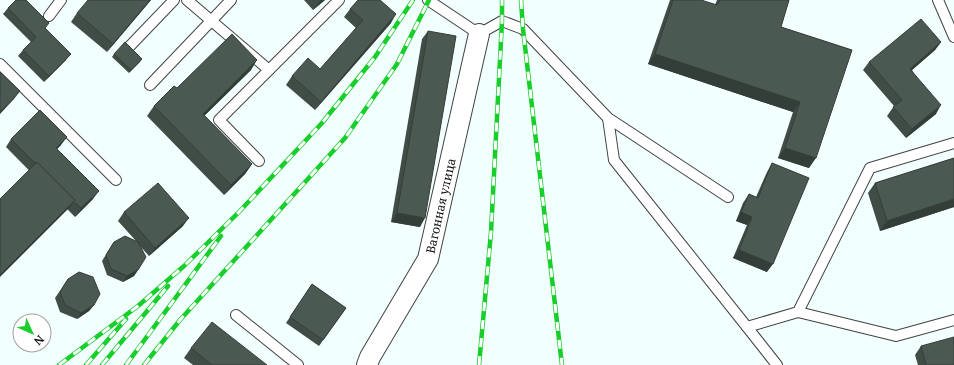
<svg xmlns="http://www.w3.org/2000/svg" width="954" height="365" font-family="'Noto Serif',serif">
<rect width="100%" height="100%" fill="#f1fffe"/>
<g fill="none" stroke-linecap="round" stroke-linejoin="round">
<g stroke="#424242" stroke-width="12">
<g id="lane">
<path d="M187 0 269 70 219 120 259 161"/>
<path d="M428 0 479 34 502 21 523 29 608 118 728 197"/>
<path d="M938 0 954 37"/>
<path d="M49 16 61 0"/>
<path d="M128 48 174 0"/>
<path d="M0 64 116 180"/>
<path d="M269 70 339 0"/>
<path d="M150 85 231 0"/>
<path d="M608 118 614 160 747 327 798 312 870 168 954 143"/>
<path d="M798 312 896 336 954 320"/>
<path d="M236 315 298 365"/>
<path d="M747 327 777 365"/>
</g>
</g>
<g stroke="#424242" stroke-width="22">
<g id="street">
<path id="s1" d="M367 365 370 357 428 259 479 34"/>
</g>
</g>
<use href="#lane" stroke="#fff" stroke-width="10"/>
<use href="#street" stroke="#fff" stroke-width="20"/>
<g stroke="#18ce2a" stroke-width="4.5">
<g id="rail">
<path d="M521 0 523 29 562 365"/>
<path d="M59 365 138 306 184 266 239 212 322 123 375 57 413 0"/>
<path d="M86 365 126 319"/>
<path d="M102 365 168 286"/>
<path d="M126 365 221 236"/>
<path d="M144 365 180 320 345 138 397 64 429 0"/>
<path d="M479 365 491 232 502 21V0"/>
</g>
</g>
<use href="#rail" stroke="#fff" stroke-width="3" stroke-dasharray="9" stroke-linecap="butt"/>
</g>
<g fill="#404d47">
<path d="M151 0 107 52 71 22 77 13Z"/>
<path d="M304 0H325L313 10Z"/>
<path d="M670 0H701L715 5 717 0H789L781 27 852 50 809 168 778 158 793 112 648 64Z"/>
<path d="M8 8 46 29 66 60 44 82 18 56 23 50 31 42 3 14Z"/>
<path d="M350 9 391 23 315 110 286 85 292 76 320 69 356 28 344 17Z"/>
<path d="M428 31 420 227 391 222 422 39Z"/>
<path d="M941 42 935 50 912 70 936 114 906 138 887 116 894 106 863 70 869 62Z"/>
<path d="M114 54 142 59 129 73 112 57Z"/>
<path d="M251 70 204 116 252 164 245 174 224 195 147 116 154 106 177 88Z"/>
<path d="M11 139 61 145 57 149 93 199 75 217 6 147Z"/>
<path d="M954 158V207L880 231 868 193 875 183Z"/>
<path d="M772 163 767 272 733 258 747 225 736 221 743 203 749 194 756 197 767 172Z"/>
<path d="M124 212 183 226 149 256 139 245 138 270 134 276 123 282 107 275 102 261 114 242 136 241 118 221Z"/>
<path d="M68 279 94 305 89 311 77 319 60 312 55 298Z"/>
<path d="M312 284 346 308 319 346 286 323Z"/>
<path d="M921 346 954 365H918L915 355Z"/>
<path d="M191 348 267 365H193L184 358Z"/>
</g>
<g fill="#343e39">
<path d="M150 0H151L107 52 113 44Z"/>
<path d="M321 0H325L313 10 319 2Z"/>
<path d="M396 14 391 23 315 110 321 102Z"/>
<path d="M941 42 935 50 904 77 910 69Z"/>
<path d="M71 54 66 60 44 82 49 76Z"/>
<path d="M655 54 800 102 793 112 648 64Z"/>
<path d="M142 59 140 62 129 73 131 70Z"/>
<path d="M257 60 251 70 196 124 203 114Z"/>
<path d="M20 91 14 99 0 114V112Z"/>
<path d="M941 105 936 114 906 138 912 129Z"/>
<path d="M67 137 61 145 50 156 56 148Z"/>
<path d="M785 148 816 158 809 168 778 158Z"/>
<path d="M252 164 245 174 224 195 231 185Z"/>
<path d="M99 191 93 199 75 217 81 208Z"/>
<path d="M954 199V207L880 231 887 221Z"/>
<path d="M75 200 68 209 0 277V275Z"/>
<path d="M741 212 752 217 747 225 736 221Z"/>
<path d="M397 213 425 218 420 227 391 222Z"/>
<path d="M189 218 183 226 149 256 155 248Z"/>
<path d="M739 250 773 264 767 272 733 258Z"/>
<path d="M138 270 134 276 123 282 127 276Z"/>
<path d="M94 305 89 311 77 319 81 313Z"/>
</g>
<g fill="#4a5952" stroke="#343e39">
<path d="M16 0H26L49 23 45 28 71 54 49 76 23 50 36 37 8 8Z"/>
<path d="M88 0H150L113 44 77 13Z"/>
<path d="M358 0H380L396 14 321 102 292 76 308 58 320 69 363 20 350 9Z"/>
<path d="M673 0H701L717 5 720 0H789L781 27 852 50 816 158 785 148 800 102 655 54Z"/>
<path d="M921 19 941 42 910 69 941 105 912 129 893 107 902 100 869 62Z"/>
<path d="M428 31 456 36 425 218 397 213Z"/>
<path d="M232 34 257 60 203 114 252 164 231 185 154 106 174 86 177 88Z"/>
<path d="M125 42 142 59 131 70 114 54Z"/>
<path d="M0 72 20 91 0 112Z"/>
<path d="M40 110 67 137 56 148 99 191 81 208 73 201 75 200 37 162 35 163 11 139Z"/>
<path d="M954 158V199L887 221 875 183Z"/>
<path d="M37 162 75 200 0 275V199Z"/>
<path d="M772 163 809 178 773 264 739 250 752 217 741 212 749 194 758 198Z"/>
<path d="M158 183 189 218 155 248 124 212Z"/>
<path d="M125 236 138 242 146 257 138 270 127 276 111 269 106 255 114 242Z"/>
<path d="M79 272 93 277 100 294 94 305 81 313 65 305 60 292 68 279Z"/>
<path d="M312 284 346 308 323 340 290 317Z"/>
<path d="M212 322 267 365H212L191 348Z"/>
<path d="M954 337V365H926L921 346Z"/>
</g>
<g text-anchor="middle" dominant-baseline="central" stroke-width="4" stroke-linejoin="round" paint-order="stroke">
<g font-size="12" fill="#0f0f0f" stroke="#fff">
<text stroke="none"><textPath href="#s1" startOffset="177">Вагонная улица</textPath></text>
</g>
</g>
<g transform="translate(32 333) rotate(135)"><circle r="19" fill="#ffffff" stroke="#9f9f9f"/>
<path d="M0-3L7 15L0 10L-7 15Z" fill="#18ce2a"/>
<text y="-6" font-size="11" font-weight="bold" text-anchor="middle" fill="#0f0f0f">N</text>
</g>
</svg>
